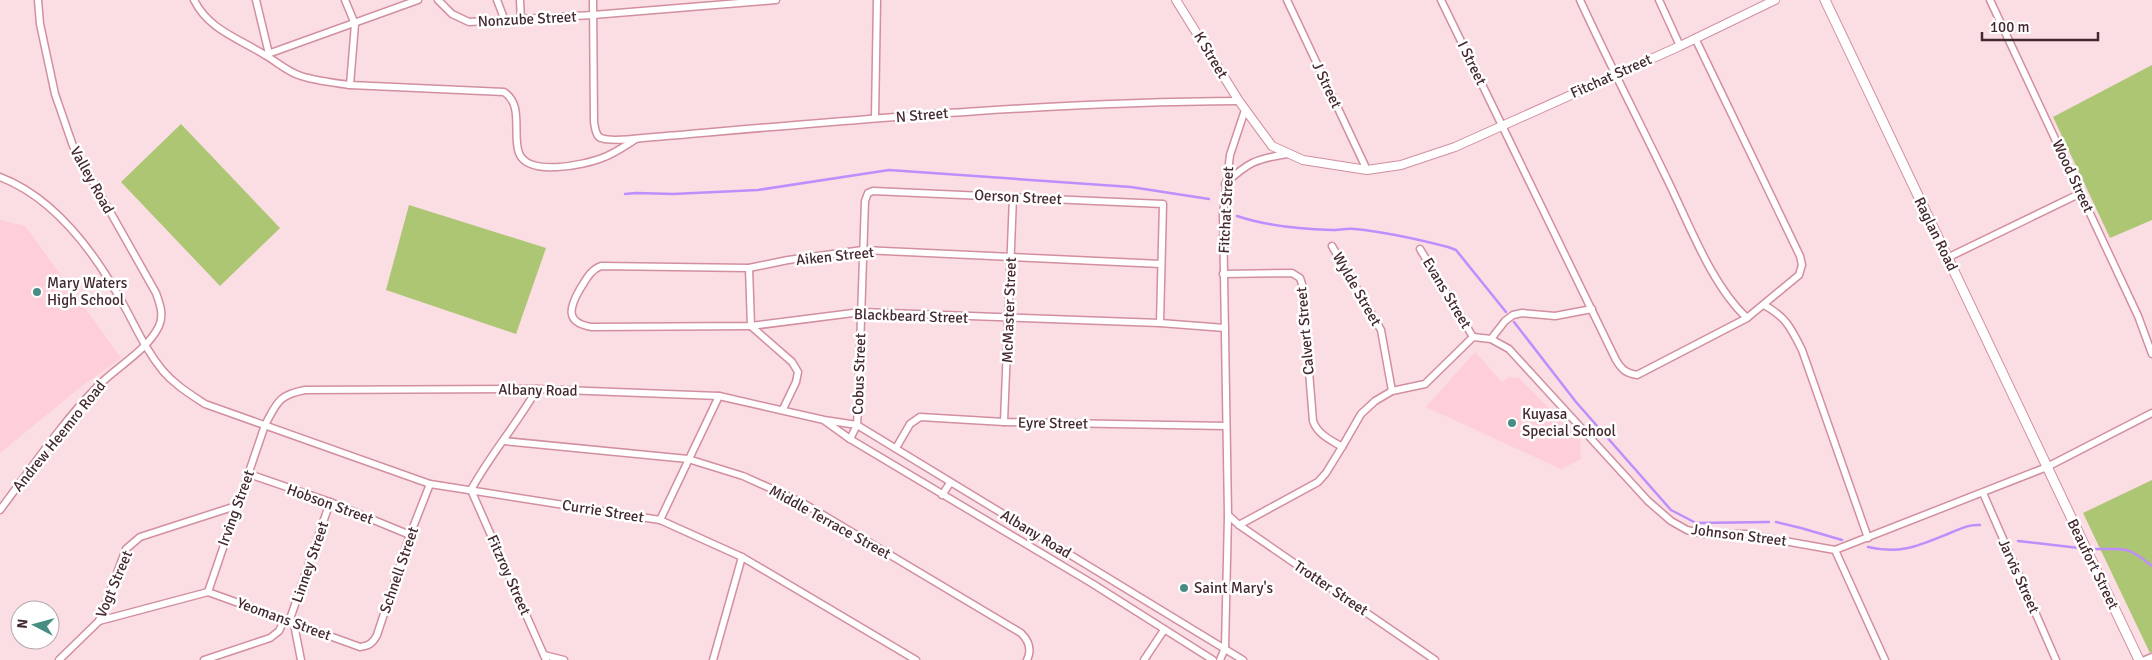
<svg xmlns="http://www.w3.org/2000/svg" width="2152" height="660" font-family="Signika,sans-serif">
<rect width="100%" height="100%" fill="#fbdde4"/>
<g fill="#feced9">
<path d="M0 220 25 226 121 358 78 389 0 453Z"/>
<path d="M1475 352 1502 382 1509 377 1519 378 1580 439 1581 459 1561 469 1426 407Z"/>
</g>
<g fill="#adc673">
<path d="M2152 65V220L2110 238 2053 117Z"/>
<path d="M181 124 280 228 220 286 121 182Z"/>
<path d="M409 205 546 248 516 334 386 290Z"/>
<path d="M2152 480V652L2150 653 2083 513Z"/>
</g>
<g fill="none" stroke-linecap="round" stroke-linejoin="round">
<g stroke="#be8efc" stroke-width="2.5">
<path d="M625 194 636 193 673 194 758 190 889 170 1131 187 1209 199"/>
<path d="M1237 216C1266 226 1301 229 1332 230 1339 230 1347 228 1355 229 1387 232 1417 239 1448 247L1456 250 1506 312"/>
<path d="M1514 322 1576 402 1671 510 1696 523 1769 522"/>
<path d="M1776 522 1801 528 1842 540"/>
<path d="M2018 541 2079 548"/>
<path d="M1868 547C1901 555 1920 545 1950 533 1960 529 1969 524 1980 525"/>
<path d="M2094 549C2125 550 2125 544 2152 566"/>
</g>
<g stroke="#d28fa0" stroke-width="9">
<g id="minor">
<path d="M194 0C209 30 238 38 265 55 277 62 288 72 301 76 317 81 334 83 350 85"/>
<path d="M256 0 269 54"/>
<path d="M345 0 355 24 350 85 504 92C524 105 512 134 519 153 528 177 584 165 602 158 614 154 625 146 636 139"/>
<path d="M438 0 452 14 469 22 593 15 776 0"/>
<path d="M497 0 505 21"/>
<path d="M520 0 521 20"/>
<path d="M593 0 594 122C595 127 595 133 599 137 606 142 634 139 643 138 842 121 1040 102 1239 101"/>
<path d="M1287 0 1367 170"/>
<path d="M1441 0 1616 360C1622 370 1626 373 1637 375L1747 318 1799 275 1802 265 1800 256 1695 38"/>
<path d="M1580 0C1608 61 1639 121 1668 181 1689 224 1712 286 1747 318"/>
<path d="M1659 0 1680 46"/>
<path d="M1990 0 2138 316 2152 354"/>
<path d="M265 55 418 0"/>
<path d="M875 118 877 0"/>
<path d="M0 177C58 199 100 260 128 313 139 334 148 353 163 371 175 385 190 394 205 404L430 484 660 520 742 557 916 660"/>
<path d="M1225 184C1248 162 1256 159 1287 154"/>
<path d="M1332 246 1381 330 1392 391"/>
<path d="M1420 249 1473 337"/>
<path d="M1947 258 2081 193"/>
<path d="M1161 264 863 250 788 260 749 268 601 266C590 270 586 280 580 289 569 308 565 323 592 327L751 326 861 312 1160 323 1225 328"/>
<path d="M749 268 751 326 792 362 798 372 796 382 783 409"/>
<path d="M1223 274 1292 273 1300 278 1302 284 1313 421C1318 435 1331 440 1342 447"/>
<path d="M1764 305C1786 317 1791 328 1802 350L1868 538"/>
<path d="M1491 339 1505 321 1513 315 1522 313 1555 316 1592 309"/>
<path d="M537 389C517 424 490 455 471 490L546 660"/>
<path d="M825 421 850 439 1093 584 1213 660"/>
<path d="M1004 422 1013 197"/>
<path d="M850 439 857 425 858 406 865 201 868 193 873 191 1163 204 1160 323"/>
<path d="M504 441 688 459 743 476 803 503 1021 633C1029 641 1032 650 1027 660"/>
<path d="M896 448 910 424 920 417 1004 422 1226 426"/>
<path d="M249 474 330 502 410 535"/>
<path d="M1983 493 2056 660"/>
<path d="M942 495 950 483"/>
<path d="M0 510C31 469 61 424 97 387 116 367 147 351 159 326 164 315 160 304 156 293L73 146 55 94 40 24 38 0"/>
<path d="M1228 515 1239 525 1435 660"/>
<path d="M660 520 719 396"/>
<path d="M1239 525 1318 482 1326 473 1342 447 1361 414 1375 401 1392 391 1425 384 1473 337 1491 339 1509 349 1648 501 1671 521 1687 530 1704 534H1745L1835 550 2047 467 2152 413"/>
<path d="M1835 550 1885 660"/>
<path d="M208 592 265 425C277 403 278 395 305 390L537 389 719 396 824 420 857 425 1243 660"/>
<path d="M208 592 360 647C369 646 373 643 377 635L410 535 430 484"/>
<path d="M99 621 208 592"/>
<path d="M289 622 330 502"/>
<path d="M294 624 301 660"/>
<path d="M544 655 564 660"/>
<path d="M59 660 99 621 126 549 140 537 236 506"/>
<path d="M204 660 270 638 279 631 284 620"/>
<path d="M713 660 742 557"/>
<path d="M1144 660 1164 630"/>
<path d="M1220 660 1225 648 1228 515 1223 214 1230 155 1245 110"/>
<path d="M2145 660 2152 657"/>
</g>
</g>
<g stroke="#d28fa0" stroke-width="10">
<path id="tertiary" d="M1176 0 1239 101 1272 146 1303 160 1367 170 1401 165 1455 147 1680 46 1775 0"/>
</g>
<g stroke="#d28fa0" stroke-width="11">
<path id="secondary" d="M1825 0 2139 660"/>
</g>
<use href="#minor" stroke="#fff" stroke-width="6"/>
<use href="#tertiary" stroke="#fff" stroke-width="8"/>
<use href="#secondary" stroke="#fff" stroke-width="9"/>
</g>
<g fill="#488d83" stroke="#fff" stroke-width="2">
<circle cx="37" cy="292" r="5"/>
<circle cx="1512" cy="423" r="5"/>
<circle cx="1184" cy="588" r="5"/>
</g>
<g text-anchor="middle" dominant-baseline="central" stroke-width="5" stroke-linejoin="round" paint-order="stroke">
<g font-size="15" fill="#452930" stroke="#fff">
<text transform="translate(527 19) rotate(-3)">Nonzube Street</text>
<text transform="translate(1211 55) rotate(59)">K Street</text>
<text transform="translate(1472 63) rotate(64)">I Street</text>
<text transform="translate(1611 76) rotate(-24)">Fitchat Street</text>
<text transform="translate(1327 85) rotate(65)">J Street</text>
<text transform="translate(922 115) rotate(-5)">N Street</text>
<text transform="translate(2073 176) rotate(65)">Wood Street</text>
<text transform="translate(92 180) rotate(61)">Valley Road</text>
<text transform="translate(1018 197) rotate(3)">Oerson Street</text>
<text transform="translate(1226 210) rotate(-87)">Fitchat Street</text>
<text transform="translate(1936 234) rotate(64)">Raglan Road</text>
<text transform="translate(835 256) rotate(-6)">Aiken Street</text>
<text transform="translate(1357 289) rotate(60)">Wylde Street</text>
<text transform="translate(1447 293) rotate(59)">Evans Street</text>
<text transform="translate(1009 310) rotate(-88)">McMaster Street</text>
<text transform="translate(911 316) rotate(2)">Blackbeard Street</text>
<text transform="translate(1305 331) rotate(-95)">Calvert Street</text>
<text transform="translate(859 374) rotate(-88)">Cobus Street</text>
<text transform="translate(538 390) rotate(1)">Albany Road</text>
<text transform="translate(1053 423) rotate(1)">Eyre Street</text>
<text transform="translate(59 436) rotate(-51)">Andrew Heemro Road</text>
<text transform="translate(330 504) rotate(20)">Hobson Street</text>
<text transform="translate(236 508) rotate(-70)">Irving Street</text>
<text transform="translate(603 511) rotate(9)">Currie Street</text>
<text transform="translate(830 522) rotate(29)">Middle Terrace Street</text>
<text transform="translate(1036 534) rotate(31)">Albany Road</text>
<text transform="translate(1739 535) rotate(7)">Johnson Street</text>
<text transform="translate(310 562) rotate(-71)">Linney Street</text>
<text transform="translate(2093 564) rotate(64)">Beaufort Street</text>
<text transform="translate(399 570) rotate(-71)">Schnell Street</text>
<text transform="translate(509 575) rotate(66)">Fitzroy Street</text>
<text transform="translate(2019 576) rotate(66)">Jarvis Street</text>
<text transform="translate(114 584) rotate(-67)">Vogt Street</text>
<text transform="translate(1331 588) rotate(34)">Trotter Street</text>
<text transform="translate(284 619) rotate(20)">Yeomans Street</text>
</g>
<g font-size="15" fill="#452930" stroke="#fff" text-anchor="start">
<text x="47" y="283">Mary Waters<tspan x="47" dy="17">High School</tspan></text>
<text x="1522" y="414">Kuyasa<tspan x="1522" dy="17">Special School</tspan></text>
<text x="1194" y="588">Saint Mary's</text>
</g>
</g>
<g transform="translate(35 625) rotate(276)"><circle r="24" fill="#ffffff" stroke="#b5a9ac"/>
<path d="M0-4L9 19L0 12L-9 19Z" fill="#488d83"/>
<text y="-8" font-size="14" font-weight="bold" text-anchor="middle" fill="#452930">N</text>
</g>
<path d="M1982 32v8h116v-8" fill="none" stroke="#452930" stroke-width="2.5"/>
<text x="1990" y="32" font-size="15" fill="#452930" stroke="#ffffff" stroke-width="4" paint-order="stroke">100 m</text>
</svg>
